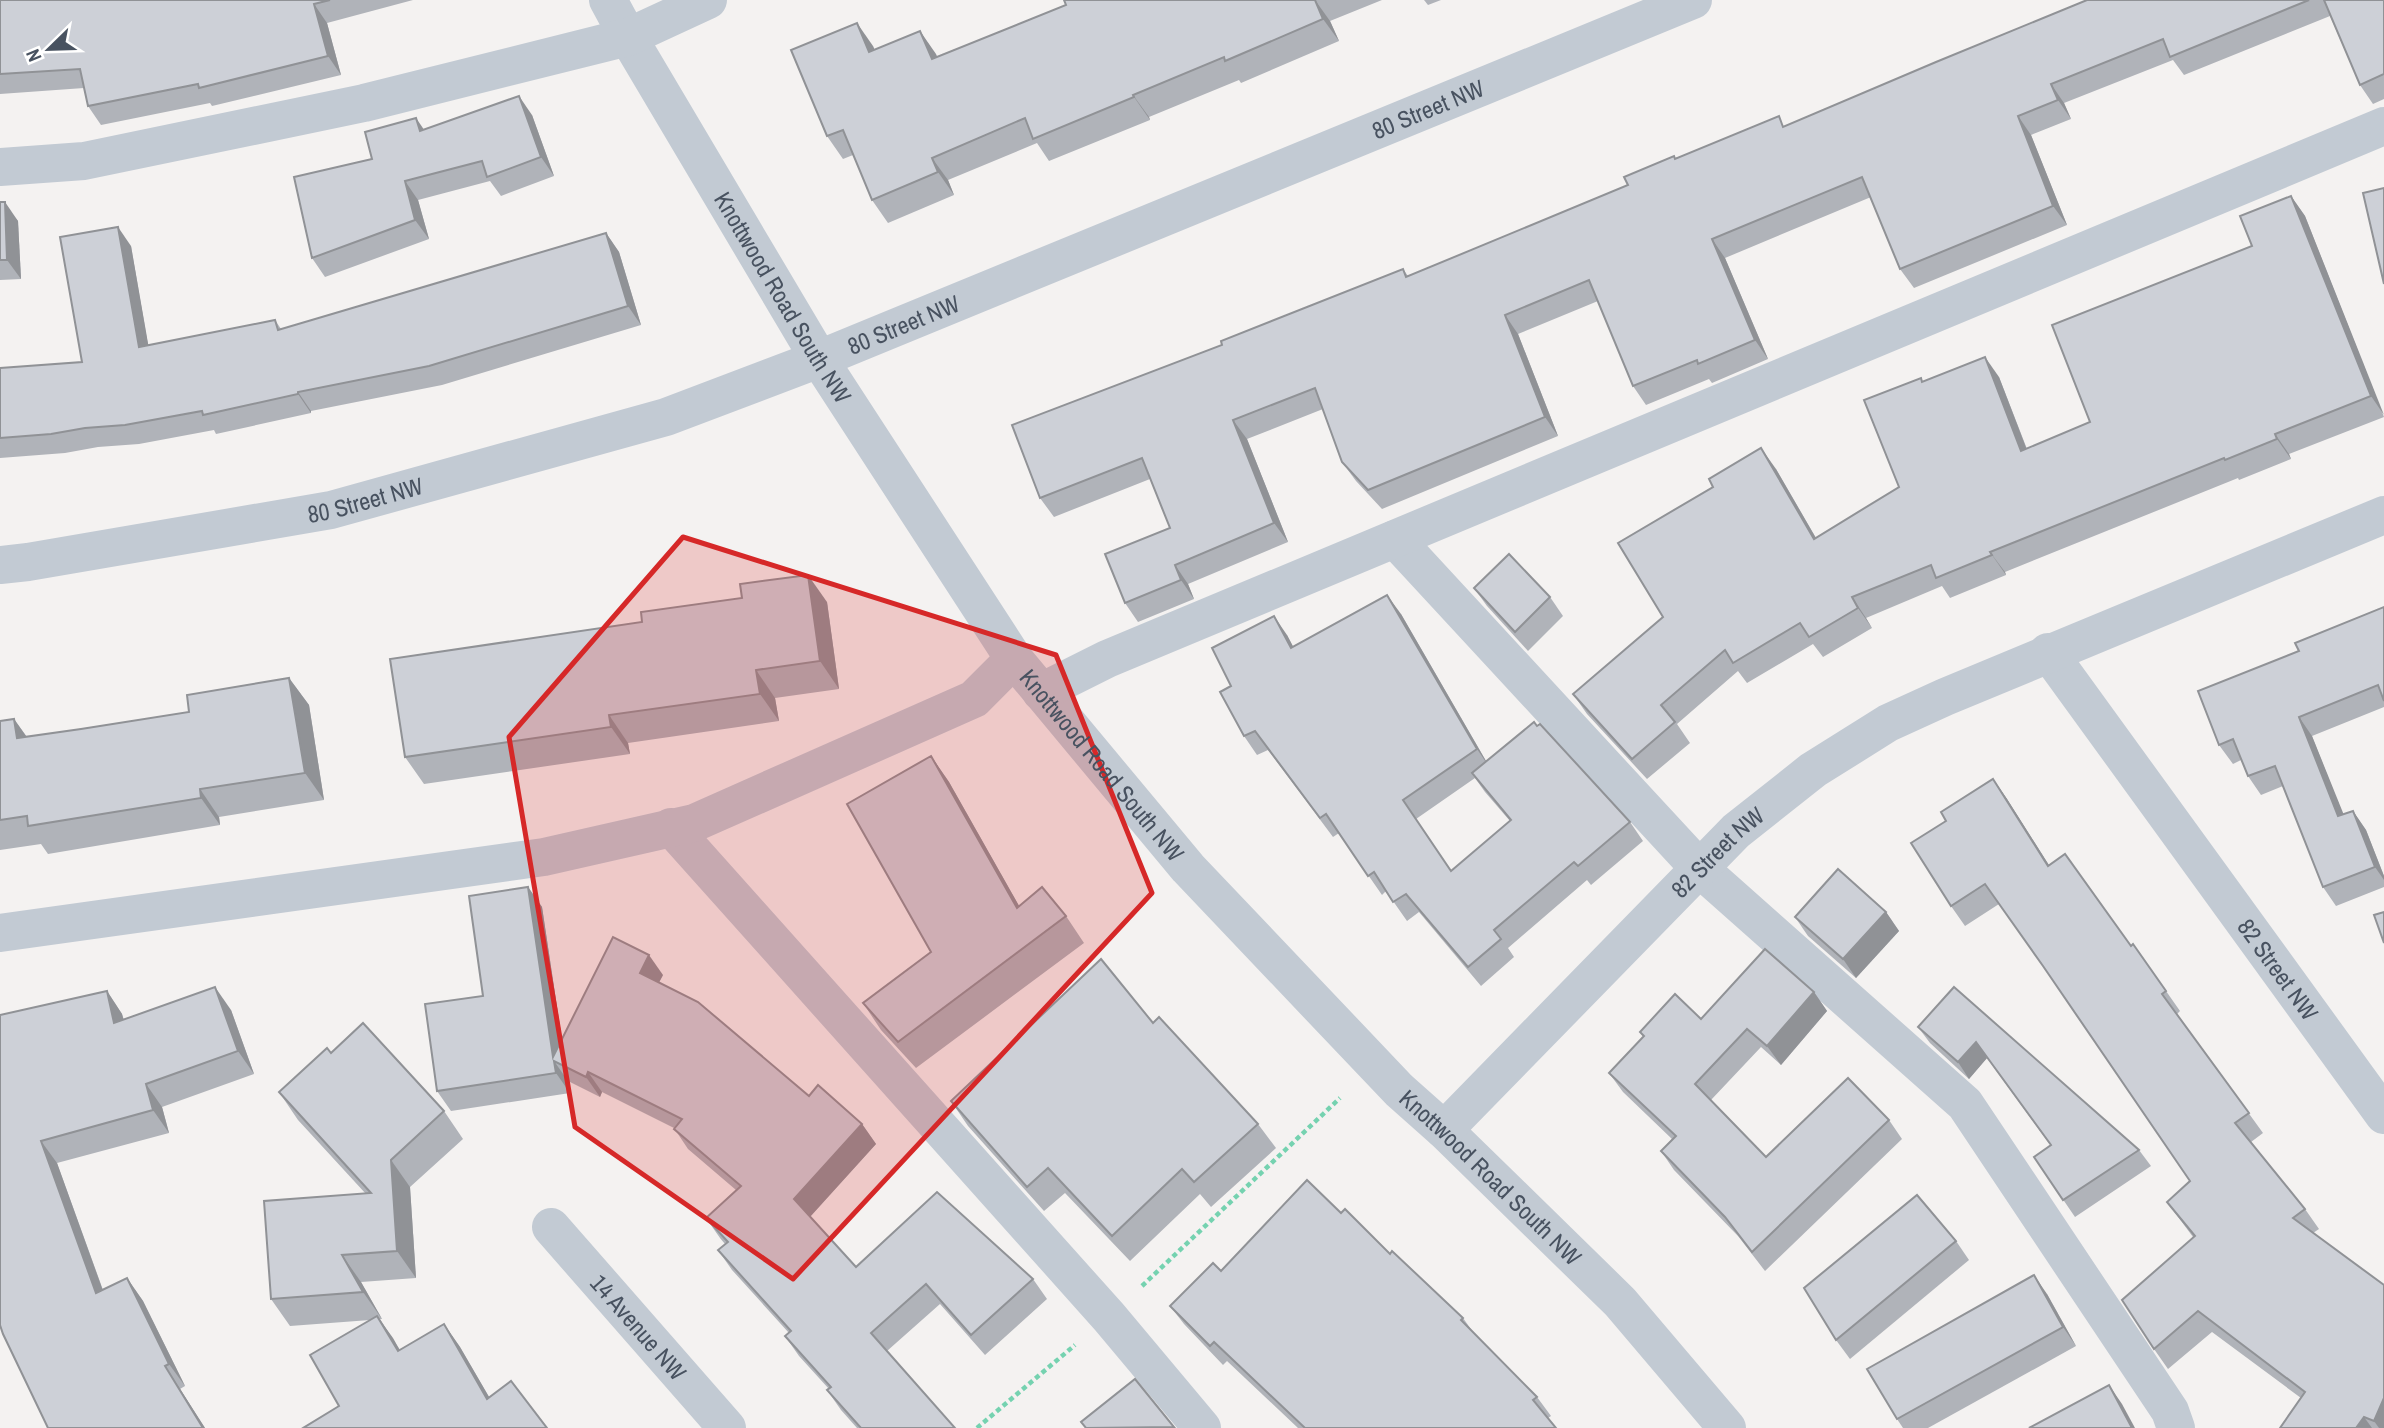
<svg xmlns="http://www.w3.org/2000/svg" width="2384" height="1428" font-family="'Archivo Narrow',sans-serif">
<rect width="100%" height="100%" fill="#f4f2f1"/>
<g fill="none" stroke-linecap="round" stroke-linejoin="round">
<g stroke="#75d2b0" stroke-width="4.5" stroke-dasharray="5 3.5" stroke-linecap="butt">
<path d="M1142 1286 1340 1098"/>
<path d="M977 1428 1075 1345"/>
</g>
<g stroke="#c2cad3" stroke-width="38">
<path id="s1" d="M608 0 628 37 819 359 1014 659 1188 868 1399 1090 1444 1130 1620 1302 1727 1428"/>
<path d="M0 167 84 161 364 103 628 37 708 0"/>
<path d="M1395 539 1699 868 1965 1104 2170 1411 2176 1428"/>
<path id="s2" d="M0 565 28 562 331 510 666 417 819 359 1693 0"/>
<path id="s3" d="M2048 652 2384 1115"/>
<path d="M1041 692 1107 659 2384 126"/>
<path d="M671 827 1109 1317 1202 1428"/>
<path d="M0 933 544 857 694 823 974 699 1014 659"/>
<path id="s4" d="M1444 1130 1736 831 1813 770 1888 723 1945 697 2384 515"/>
<path id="s5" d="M551 1227 727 1428"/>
</g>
</g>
<g fill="#b0b3b9" fill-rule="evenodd">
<path d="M0 0H413L327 23 341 75 212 106 210 103 101 125 88 106 84 88 0 94Z"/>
<path d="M1064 0H1382L1330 21 1339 41 1241 83 1239 80 1149 117 1150 120 1049 161 1037 143 948 180 954 195 888 223 872 200 853 155 843 159 827 136 873 46 874 50 920 31 937 57 1066 5Z"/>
<path d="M1424 0H1441L1428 5Z"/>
<path d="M2087 0H2384V99L2373 104 2360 85 2330 16 2184 75 2173 60 2064 103 2071 119 2031 135 2067 225 1914 288 1900 269 1871 197 1725 258 1768 359 1712 383 1709 379 1646 405 1633 386 1598 301 1518 334 1558 436 1382 509 1356 481 1342 462 1323 409 1247 439 1288 542 1188 584 1194 599 1138 622 1125 603 1170 528 1150 479 1054 517 1040 498 1222 345 1403 269 1408 276 1628 185 1675 158 1786 126Z"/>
<path d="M532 115 554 176 501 196 490 181 418 200 429 239 325 277 312 258 372 159 424 130Z"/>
<path d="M2291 196 2305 216 2384 417 2289 454 2291 459 2239 480 2238 478 2005 572 2006 575 1950 598 1942 586 1866 618 1872 628 1823 657 1813 644 1747 683 1738 671 1677 724 1690 743 1647 779 1587 714 1573 694 1663 617 1776 469 1816 538 1899 487 1923 381 1999 377 2027 449 2090 422 2252 246Z"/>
<path d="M0 202 18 221 21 279 0 280Z"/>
<path d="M606 233 619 252 641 325 442 385 311 411V413L216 434 214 430 139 444 98 447 65 453 0 458V368L82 362 131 246 148 345 275 320 281 329Z"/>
<path d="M1474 588 1550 597 1563 616 1528 651 1487 606Z"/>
<path d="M827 602 839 689 775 698 779 721 628 743 630 754 424 784 405 757Z"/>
<path d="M2384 607V707L2312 736 2343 815 2353 811 2366 830 2384 876V887L2336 906 2323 887 2283 786 2261 795 2248 776 2241 760 2233 764 2219 745 2299 651Z"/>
<path d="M1401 614 1486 761 1630 822 1643 841 1591 885 1587 880 1508 948 1514 957 1481 986 1419 912 1407 921 1386 891 1382 895 1339 833 1333 837 1268 750 1257 755 1244 736 1231 686 1287 635 1293 647ZM1475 778 1485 792 1510 821 1451 871 1416 819Z"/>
<path d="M289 678 309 705 324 800 219 817 220 825 48 854 41 844 0 850V721L14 719 27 737 189 712Z"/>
<path d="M931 756 949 782 1019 906 1066 916 1084 943 916 1068 881 1030 863 1003 931 952Z"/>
<path d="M1993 779 2007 799 2049 865 2131 946 2166 991 2180 1011 2177 1014 2263 1133 2251 1142 2305 1209 2319 1229 2313 1233 2384 1428H2280L2301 1398 2212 1332 2168 1369 2154 1349 2193 1237 2167 1202 2190 1181 2050 975 1999 904 1965 926 1951 906 1946 821Z"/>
<path d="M528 887 542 907 562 1040 663 975 659 982 809 1096 862 1124 876 1144 810 1217 856 1267 1033 1279 1047 1299 985 1355 940 1304 887 1351 955 1428H857L841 1410 827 1390 829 1389 799 1356 785 1336 789 1333 732 1270 718 1250 725 1244 720 1238 706 1218 736 1190 688 1149 674 1128 602 1092 600 1097 568 1081 570 1093 451 1111 437 1091 483 996Z"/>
<path d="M1886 912 1899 931 1856 978 1808 936 1795 917Z"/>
<path d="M1954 987 2139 1150 2151 1166 2075 1217 2034 1157 2051 1146 1987 1058 1969 1079 1930 1043 1918 1027Z"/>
<path d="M107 991 122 1014 124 1020 231 1010 254 1074 162 1107 169 1133 57 1163 103 1290 127 1278 143 1301 185 1386 180 1389 205 1428H48L0 1015Z"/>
<path d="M1814 992 1827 1011 1781 1065 1761 1047 1711 1100 1766 1157 1889 1120 1902 1139 1765 1271 1738 1236 1674 1170 1661 1151 1672 1139 1623 1092 1609 1073 1643 1037 1640 1032 1701 1019Z"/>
<path d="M1153 1023 1258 1124 1276 1148 1211 1207 1200 1194 1130 1261 1065 1193 1044 1211 968 1126 951 1101Z"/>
<path d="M331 1053 444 1111 463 1139 410 1187 416 1278 361 1282 382 1319H380L400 1350 444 1324 460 1347 489 1397 339 1406 370 1320 290 1326 271 1299 366 1194 298 1120 279 1092Z"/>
<path d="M1341 1213 1390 1254 1463 1318 1473 1332 1537 1397 1551 1416 1548 1418 1556 1428H1298L1227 1361 1223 1365 1184 1324 1170 1306 1221 1271Z"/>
<path d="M1956 1241 1969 1260 1850 1359 1836 1340Z"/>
<path d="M2047 1294 2076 1346 1928 1428H1903L1897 1419Z"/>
</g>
<g fill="#909296">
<path d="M1315 0 1330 21 1339 41 1323 19Z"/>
<path d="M314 4 327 23 341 75 328 56Z"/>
<path d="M857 23 873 46 885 74 869 52Z"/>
<path d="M920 31 936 54 948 82 932 59Z"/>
<path d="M2051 84 2064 103 2071 119 2058 100Z"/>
<path d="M1133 95 1149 117 1150 120 1134 97Z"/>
<path d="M519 96 532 115 554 176 541 157Z"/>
<path d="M2018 116 2031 135 2067 225 2053 206Z"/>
<path d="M416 118 429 137 420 131Z"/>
<path d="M932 158 948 180 954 195 938 172Z"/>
<path d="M405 181 418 200 429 239 415 220Z"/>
<path d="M2291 196 2305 216 2384 415 2371 396Z"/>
<path d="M5 202 18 221 21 279 7 260Z"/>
<path d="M118 227 131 246 152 366 139 347Z"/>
<path d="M606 233 619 252 641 325 628 306Z"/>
<path d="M1712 239 1725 258 1768 359 1755 340Z"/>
<path d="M1505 315 1518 334 1558 436 1545 417Z"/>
<path d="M1985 357 1999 377 2035 471 2021 451Z"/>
<path d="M298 392 311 411V413L298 394Z"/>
<path d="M1233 420 1247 439 1288 542 1274 523Z"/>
<path d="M2275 434 2289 454 2291 459 2277 439Z"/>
<path d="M1761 448 1776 469 1828 559 1814 539Z"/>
<path d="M1990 552 2005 572 2006 575 1992 555Z"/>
<path d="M1175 565 1188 584 1194 599 1181 580Z"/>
<path d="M808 575 827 602 839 689 820 661Z"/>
<path d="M1387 595 1401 614 1490 768 1477 749Z"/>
<path d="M1852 597 1866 618 1872 628 1858 608Z"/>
<path d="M1274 616 1287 635 1304 667 1291 648Z"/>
<path d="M756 670 775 698 779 721 760 694Z"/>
<path d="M289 678 309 705 324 800 305 773Z"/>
<path d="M609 715 628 743 630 754 611 727Z"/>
<path d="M2299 717 2312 736 2352 835 2338 816Z"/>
<path d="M14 719 33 746 17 738Z"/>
<path d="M931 756 949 782 1035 934 1017 908Z"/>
<path d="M1993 779 2007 799 2062 886 2048 866Z"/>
<path d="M200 789 219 817 220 825 201 798Z"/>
<path d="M2353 811 2366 830 2384 876V880L2375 867Z"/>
<path d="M528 887 542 907 566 1067 553 1057Z"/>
<path d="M1886 912 1899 931 1856 978 1843 959Z"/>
<path d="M649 955 663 975 654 992 640 973Z"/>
<path d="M215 987 231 1010 254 1074 238 1051Z"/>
<path d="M107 991 122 1014 130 1046 114 1023Z"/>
<path d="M1814 992 1827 1011 1781 1065 1767 1046Z"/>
<path d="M1976 1042 1987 1058 1969 1079 1958 1062Z"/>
<path d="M554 1061 568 1081 570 1093 556 1073Z"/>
<path d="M588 1072 602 1092 600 1097 586 1077Z"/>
<path d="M146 1084 162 1107 169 1133 153 1110Z"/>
<path d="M862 1124 876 1144 808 1219 794 1199Z"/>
<path d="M41 1141 57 1163 112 1316 96 1293Z"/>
<path d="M391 1160 410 1187 416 1278 397 1251Z"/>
<path d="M342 1255 361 1282 382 1319 363 1292Z"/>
<path d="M2034 1275 2047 1294 2076 1346 2063 1327Z"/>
<path d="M127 1278 143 1301 185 1386 169 1364Z"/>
<path d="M377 1316 393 1338 413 1374 398 1351Z"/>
<path d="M444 1324 460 1347 503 1421 487 1399Z"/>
<path d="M165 1366 180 1389 205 1428H203Z"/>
<path d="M2109 1385 2122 1404 2135 1428H2132Z"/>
<path d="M2384 1398V1428H2379L2374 1421Z"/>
<path d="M2364 1417 2372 1428H2356Z"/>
</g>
<g fill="#cdd0d7" stroke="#909296" stroke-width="2">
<path d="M0 0H330L314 4 328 56 199 88 198 84 88 106 80 69 0 74Z"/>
<path d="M1064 0H1315L1323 19 1225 61 1224 57 1133 95 1134 97 1033 139 1025 118 932 158 938 172 872 200 843 130 827 136 791 50 857 23 869 52 920 31 932 59 1066 5Z"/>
<path d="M2087 0H2309L2170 57 2163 39 2051 84 2058 100 2018 116 2053 206 1900 269 1862 177 1712 239 1755 340 1698 364 1697 360 1633 386 1589 280 1505 315 1545 417 1368 490 1342 462 1315 388 1233 420 1274 523 1175 565 1181 580 1125 603 1105 554 1170 528 1142 458 1040 498 1012 425 1222 345 1221 341 1403 269 1406 277 1628 185 1624 177 1674 156 1675 159 1779 116 1783 127 1936 62Z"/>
<path d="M2324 0H2384V74L2360 85Z"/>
<path d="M519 96 541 157 487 177 482 161 405 181 415 220 312 258 294 177 372 159 365 132 416 118 420 131Z"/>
<path d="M2384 188V284L2363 193Z"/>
<path d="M2291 196 2371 396 2275 434 2277 439 2225 460 2224 458 1990 552 1992 555 1936 578 1931 565 1852 597 1858 608 1809 637 1800 623 1733 663 1725 650 1661 705 1675 722 1632 759 1573 694 1663 617 1618 543 1713 487 1709 479 1761 448 1814 539 1899 487 1864 400 1921 378 1922 382 1985 357 2021 451 2090 422 2052 325 2252 246 2240 216Z"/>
<path d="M0 202H5L7 260H0Z"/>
<path d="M118 227 139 347 275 320 278 330 606 233 628 306 429 366 298 392V394L203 415 202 411 125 425 85 428 51 434 0 438V368L82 362 60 237Z"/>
<path d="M1509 554 1550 597 1515 632 1474 588Z"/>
<path d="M808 575 820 661 756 670 760 694 609 715 611 727 405 757 390 659 642 622 641 612 742 598 740 584Z"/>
<path d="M1387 595 1477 749 1403 800 1451 871 1511 820 1472 773 1534 722 1537 726 1540 724 1630 822 1578 866 1574 862 1494 930 1501 939 1468 967 1406 894 1393 902 1374 872 1368 876 1326 814 1320 818 1255 731 1244 736 1220 692 1231 686 1212 648 1274 616 1291 648Z"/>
<path d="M2384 607V701L2378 685 2299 717 2338 816 2353 811 2375 867 2323 887 2275 766 2248 776 2233 739 2219 745 2198 691 2299 651 2295 643Z"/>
<path d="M289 678 305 773 200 789 201 798 28 826 27 816 0 820V721L14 719 17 738 81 729 189 712 187 695Z"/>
<path d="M931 756 1017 908 1042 887 1066 916 898 1042 863 1003 931 952 847 804Z"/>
<path d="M1993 779 2048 866 2065 854 2131 946 2133 944 2166 991 2162 994 2249 1113 2235 1123 2305 1209 2293 1218 2384 1285V1398L2374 1421 2364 1417 2356 1428H2280L2305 1392 2198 1311 2154 1349 2122 1300 2195 1236 2167 1202 2190 1181 2043 966 1985 884 1951 906 1911 843 1946 821 1941 812Z"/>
<path d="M1838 869 1886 912 1843 959 1795 917Z"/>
<path d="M528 887 553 1057 613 937 649 955 640 973 698 1002 809 1096 818 1085 862 1124 794 1199 856 1267 937 1192 1033 1279 971 1335 926 1284 871 1333 955 1428H861L827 1390 831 1387 785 1336 791 1331 718 1250 728 1242 706 1218 741 1186 674 1129 682 1119 588 1072 586 1077 554 1061 556 1073 437 1091 425 1004 483 996 469 896Z"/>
<path d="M2384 912V943L2374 915Z"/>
<path d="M1765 949 1814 992 1767 1046 1747 1029 1695 1084 1766 1157 1848 1078 1889 1120 1752 1252 1725 1217 1661 1151 1676 1136 1609 1073 1644 1036 1640 1032 1675 994 1701 1019Z"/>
<path d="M1101 959 1153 1023 1159 1017 1258 1124 1194 1182 1182 1169 1112 1236 1048 1168 1027 1187 951 1101Z"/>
<path d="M215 987 238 1051 146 1084 153 1110 41 1141 96 1293 127 1278 169 1364 165 1366 203 1428H48L3 1334 0 1325V1015L107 991 114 1023Z"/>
<path d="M1954 987 2139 1150 2063 1200 2034 1157 2051 1145 1976 1042 1958 1062 1918 1027Z"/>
<path d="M363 1023 444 1111 391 1160 397 1251 342 1255 363 1292 271 1299 264 1201 371 1193 279 1092 327 1048 331 1053Z"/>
<path d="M1307 1180 1341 1213 1345 1209 1390 1254 1392 1251 1463 1318 1461 1320 1537 1397 1533 1400 1556 1428H1305L1214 1342 1210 1346 1170 1306 1213 1263 1221 1271Z"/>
<path d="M1917 1195 1956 1241 1836 1340 1804 1288Z"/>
<path d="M2034 1275 2063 1327 1897 1419 1867 1369Z"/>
<path d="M377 1316 398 1351 444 1324 487 1399 511 1381 547 1428H303L339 1406 310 1355Z"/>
<path d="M1135 1379 1174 1427 1086 1428 1081 1422Z"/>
<path d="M2109 1385 2132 1428H2029Z"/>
</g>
<path fill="#d62828" fill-opacity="0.2" stroke="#d62828" stroke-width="5" stroke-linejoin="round" d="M683 537 1056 655 1152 893 793 1279 575 1127 509 737Z"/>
<g text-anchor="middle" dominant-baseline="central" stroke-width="5" stroke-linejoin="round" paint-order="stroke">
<g font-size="24" fill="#485260" stroke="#fff">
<text stroke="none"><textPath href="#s2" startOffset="1505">80 Street NW</textPath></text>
<text stroke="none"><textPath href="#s1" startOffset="345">Knottwood Road South NW</textPath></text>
<text stroke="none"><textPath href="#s2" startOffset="938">80 Street NW</textPath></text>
<text stroke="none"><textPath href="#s2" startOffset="371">80 Street NW</textPath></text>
<text stroke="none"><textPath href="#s1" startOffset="912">Knottwood Road South NW</textPath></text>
<text stroke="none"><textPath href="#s4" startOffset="390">82 Street NW</textPath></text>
<text stroke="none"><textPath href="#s3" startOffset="392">82 Street NW</textPath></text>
<text stroke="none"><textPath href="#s1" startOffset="1479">Knottwood Road South NW</textPath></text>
<text stroke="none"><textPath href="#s5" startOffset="133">14 Avenue NW</textPath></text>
</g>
</g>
<g transform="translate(49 49) rotate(247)" stroke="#ffffff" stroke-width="5" paint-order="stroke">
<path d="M0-5L12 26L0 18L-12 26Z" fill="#485260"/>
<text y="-10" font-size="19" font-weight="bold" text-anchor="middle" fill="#485260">N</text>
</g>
</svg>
